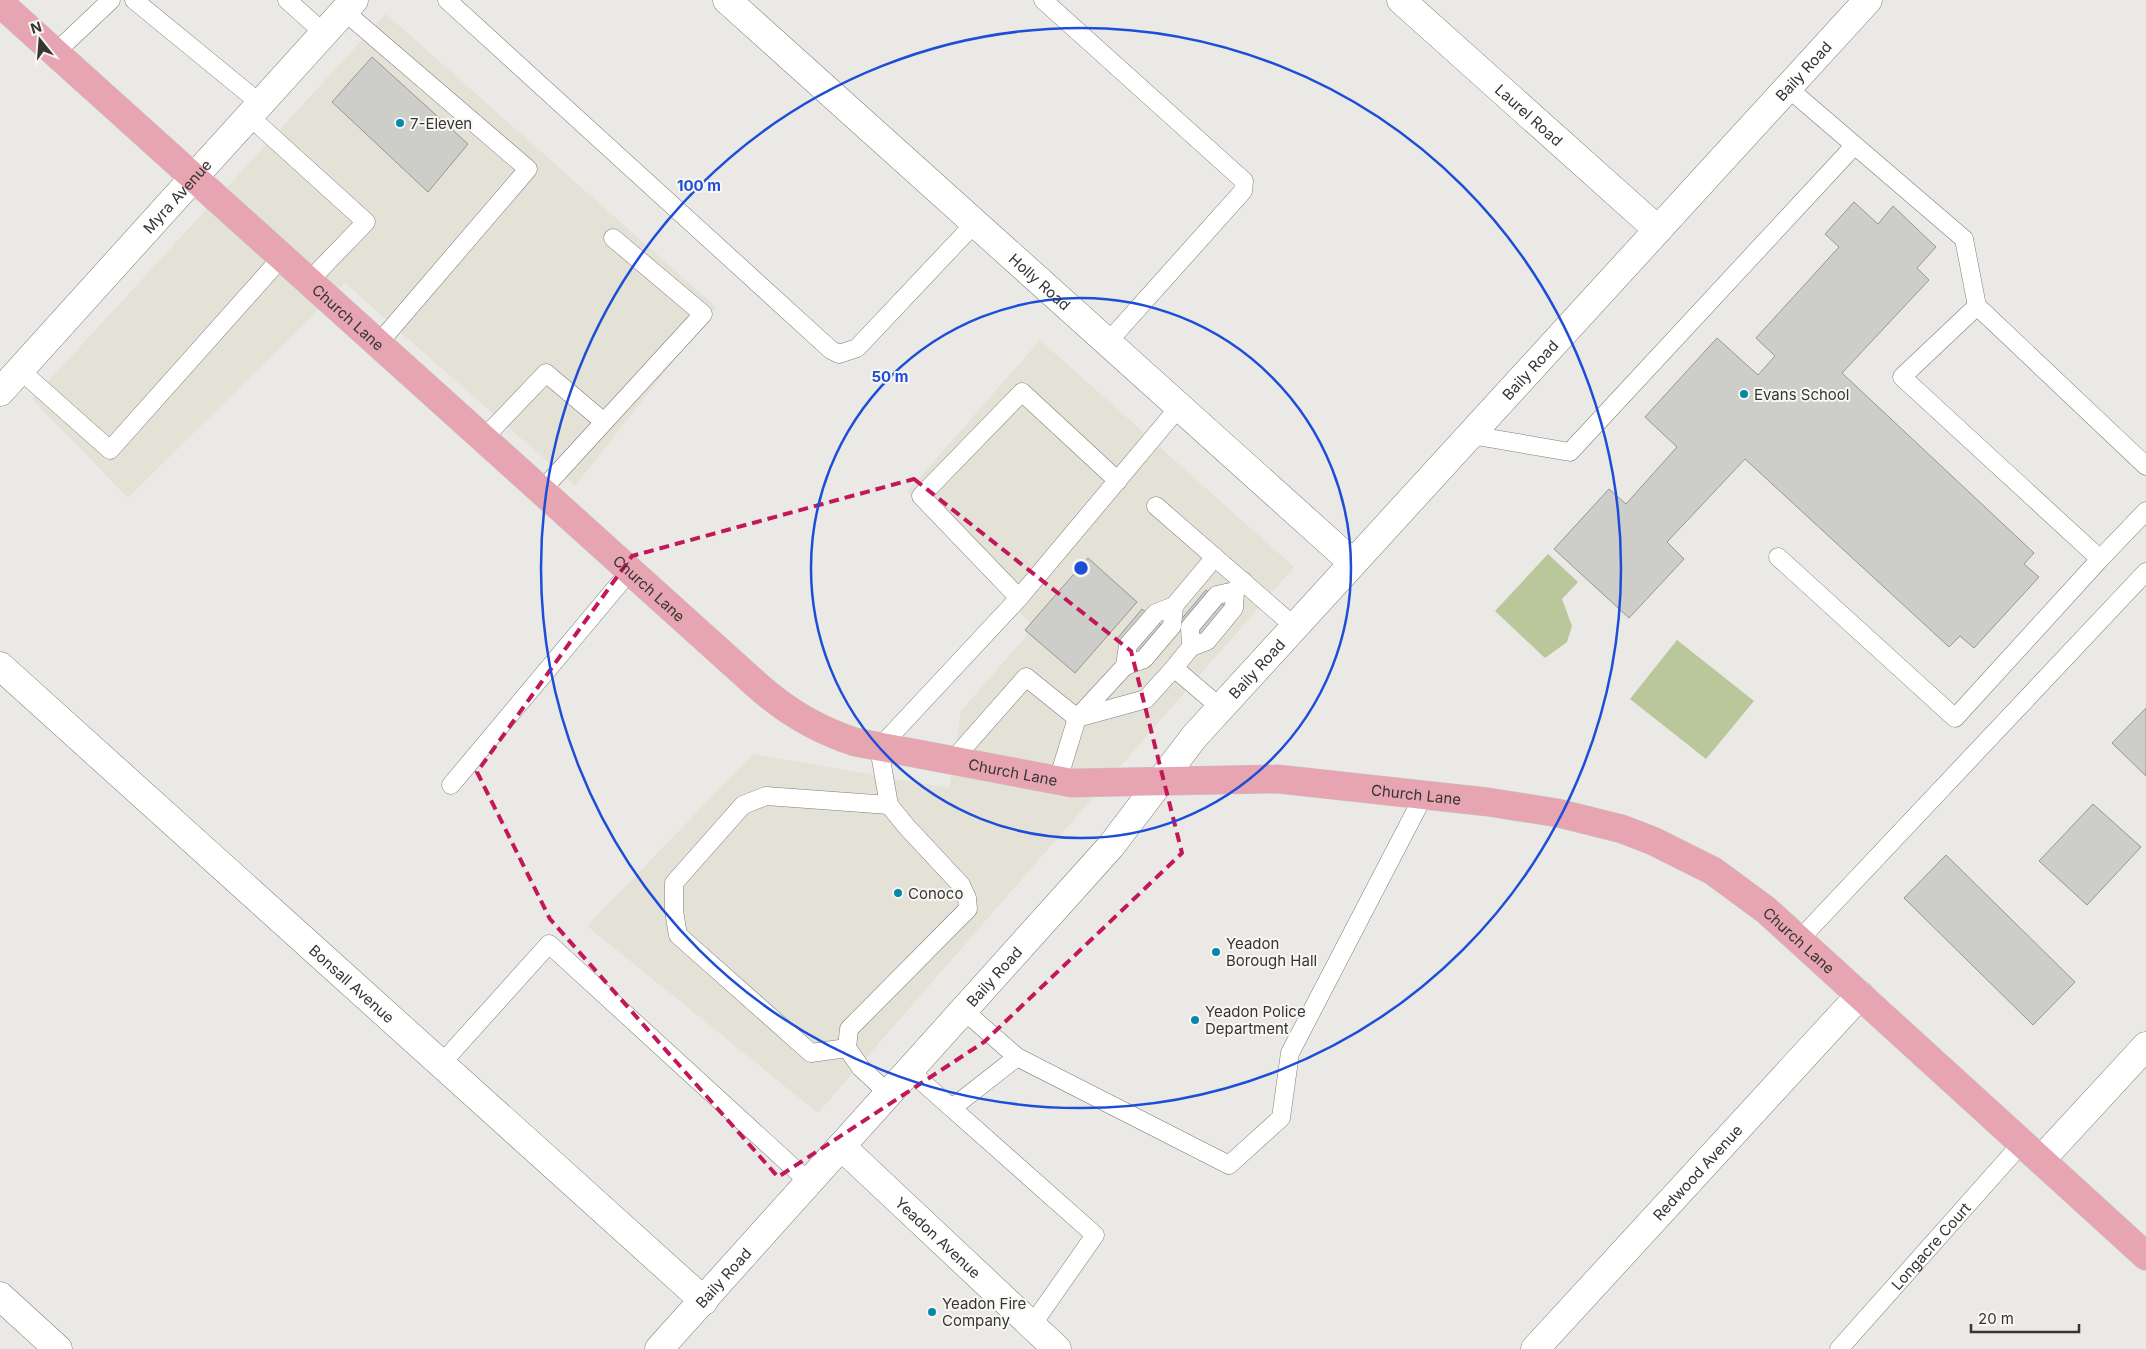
<svg xmlns="http://www.w3.org/2000/svg" width="2146" height="1349" font-family="Inter,sans-serif">
<rect width="100%" height="100%" fill="#eae9e6"/>
<g fill="#e4e1d6">
<path d="M386 14 716 307 575 486 345 283 128 498 32 399Z"/>
<path d="M1040 340 1294 567 818 1113 587 926 753 754 949 788 961 711 1034 627 907 492Z"/>
</g>
<g fill="#b9c79a">
<path d="M1548 554 1578 582 1562 599 1572 626 1567 642 1545 658 1495 611Z"/>
<path d="M1677 640 1754 701 1706 759 1630 699Z"/>
</g>
<g fill="#cdcdc9" stroke="#979693">
<path d="M372 57 468 144 428 192 332 102Z"/>
<path d="M1854 202 1878 224 1893 206 1936 247 1917 268 1929 280 1842 373 2034 553 2024 564 2039 577 1974 648 1960 636 1949 647 1745 459 1667 542 1684 559 1629 618 1554 549 1609 489 1626 504 1677 447 1645 417 1717 338 1758 375 1775 356 1756 338 1839 247 1825 234Z"/>
<path d="M1088 558 1137 602 1075 673 1025 630Z"/>
<path d="M1206 590 1234 614 1207 646 1179 622Z"/>
<path d="M1142 609 1170 632 1143 663 1116 640Z"/>
<path d="M2146 708V776L2112 743Z"/>
<path d="M2093 804 2141 847 2087 905 2039 861Z"/>
<path d="M1946 855 2075 982 2033 1025 1904 898Z"/>
</g>
<g fill="none" stroke-linecap="round" stroke-linejoin="round">
<g stroke="#7d7d7a" stroke-width="19">
<g id="service">
<path d="M134 0 261 104"/>
<path d="M287 0 324 33"/>
<path d="M447 0 831 350 839 354 857 348 975 223"/>
<path d="M1043 0 1244 181 1243 191 1107 343"/>
<path d="M344 11 528 169 378 344"/>
<path d="M55 53 111 0"/>
<path d="M1788 88 1964 239 1977 306 2146 466"/>
<path d="M249 116 366 222 309 281"/>
<path d="M1977 306 1902 377 2100 559 2146 511"/>
<path d="M20 370 110 450 282 257"/>
<path d="M1471 435 1570 452 1854 146"/>
<path d="M483 439 546 373 604 422"/>
<path d="M1118 481 1022 392 921 496 1019 598 1179 407"/>
<path d="M541 491 703 314 613 238"/>
<path d="M1156 506 1295 627"/>
<path d="M1778 557 1955 718 2100 559"/>
<path d="M1174 606 1172 626 1144 659 1125 666 1128 645 1156 613 1174 606 1215 557"/>
<path d="M1191 647 1207 641 1234 608 1235 591"/>
<path d="M1174 668 1191 647 1190 627 1217 595 1235 591 1243 581"/>
<path d="M952 761 1026 677 1077 718 1146 699 1174 668 1221 708"/>
<path d="M1058 780 1077 718 1125 666"/>
<path d="M451 785 630 571"/>
<path d="M1799 940 2146 572"/>
<path d="M963 1010 1017 1057"/>
<path d="M847 1048 811 1053 678 935 674 911V883L743 805 766 796 889 805"/>
<path d="M441 1064 549 944 810 1183"/>
<path d="M910 1071 1095 1235 1032 1325"/>
<path d="M889 1094 861 1068 847 1048 849 1029 968 909 967 898 961 885 906 826 889 805 879 748 1019 598"/>
<path d="M952 1108 1017 1057 1229 1165 1281 1118 1290 1053 1424 795"/>
<path id="s1" d="M1839 1349 2022 1143"/>
</g>
</g>
<g stroke="#7d7d7a" stroke-width="29">
<g id="minor">
<path id="s2" d="M727 0 1353 563"/>
<path id="s3" d="M1401 0 1658 230"/>
<path id="s4" d="M0 392 354 0"/>
<path id="s5" d="M0 666 704 1301"/>
<path id="s6" d="M842 1147 1057 1349"/>
<path d="M0 1296 58 1349"/>
<path id="s7" d="M659 1349 1111 846 1194 737 1868 0"/>
<path id="s8" d="M1535 1349 1860 995"/>
</g>
</g>
<g stroke="#7d7d7a" stroke-width="29">
<path id="tertiary" d="M2041 1160 2146 1046"/>
</g>
<g stroke="#c7c6c6" stroke-width="29">
<g id="primary">
<path id="s9" d="M0 3 758 686C787 712 818 730 855 742L1072 783 1278 779 1488 802 1558 813 1622 829 1653 841 1713 871 1766 910 2146 1256"/>
</g>
</g>
<use href="#service" stroke="#fff" stroke-width="18"/>
<use href="#minor" stroke="#fff" stroke-width="28"/>
<use href="#tertiary" stroke="#fff" stroke-width="28"/>
<use href="#primary" stroke="#e6a5b0" stroke-width="28"/>
</g>
<path fill="none" stroke="#c2185b" stroke-width="4" stroke-dasharray="10 6" stroke-linejoin="round" d="M914 479 1131 651 1182 853 984 1042 778 1177 550 919 477 772 632 556Z"/>
<g fill="none" stroke="#1d4ed8" stroke-width="2.5">
<circle cx="1081" cy="568" r="270"/>
<circle cx="1081" cy="568" r="540"/>
</g>
<g fill="#0786a9" stroke="#f8f7f3" stroke-width="2">
<circle cx="400" cy="123" r="5"/>
<circle cx="1744" cy="394" r="5"/>
<circle cx="898" cy="893" r="5"/>
<circle cx="1216" cy="952" r="5"/>
<circle cx="1195" cy="1020" r="5"/>
<circle cx="932" cy="1312" r="5"/>
</g>
<g text-anchor="middle" dominant-baseline="central" stroke-width="4" stroke-linejoin="round" paint-order="stroke">
<g font-size="15" fill="#363534" stroke="#f8f7f3">
<text stroke="none"><textPath href="#s7" startOffset="1716">Baily Road</textPath></text>
<text stroke="none"><textPath href="#s3" startOffset="172">Laurel Road</textPath></text>
<text stroke="none"><textPath href="#s4" startOffset="264">Myra Avenue</textPath></text>
<text stroke="none"><textPath href="#s2" startOffset="421">Holly Road</textPath></text>
<text stroke="none"><textPath href="#s9" startOffset="469">Church Lane</textPath></text>
<text stroke="none"><textPath href="#s7" startOffset="1311">Baily Road</textPath></text>
<text stroke="none"><textPath href="#s9" startOffset="874">Church Lane</textPath></text>
<text stroke="none"><textPath href="#s7" startOffset="906">Baily Road</textPath></text>
<text stroke="none"><textPath href="#s9" startOffset="1294">Church Lane</textPath></text>
<text stroke="none"><textPath href="#s9" startOffset="1699">Church Lane</textPath></text>
<text stroke="none"><textPath href="#s9" startOffset="2119">Church Lane</textPath></text>
<text stroke="none"><textPath href="#s7" startOffset="501">Baily Road</textPath></text>
<text stroke="none"><textPath href="#s5" startOffset="474">Bonsall Avenue</textPath></text>
<text stroke="none"><textPath href="#s8" startOffset="240">Redwood Avenue</textPath></text>
<text stroke="none"><textPath href="#s6" startOffset="132">Yeadon Avenue</textPath></text>
<text stroke="none"><textPath href="#s1" startOffset="138">Longacre Court</textPath></text>
<text stroke="none"><textPath href="#s7" startOffset="96">Baily Road</textPath></text>
</g>
<g font-size="15" fill="#363534" stroke="#f8f7f3" text-anchor="start">
<text x="410" y="123">7-Eleven</text>
<text x="1754" y="394">Evans School</text>
<text x="908" y="893">Conoco</text>
<text x="1226" y="943">Yeadon<tspan x="1226" dy="17">Borough Hall</tspan></text>
<text x="1205" y="1011">Yeadon Police<tspan x="1205" dy="17">Department</tspan></text>
<text x="942" y="1303">Yeadon Fire<tspan x="942" dy="17">Company</tspan></text>
</g>
</g>
<circle cx="1081" cy="568" r="8" fill="#1d4ed8" stroke="#f8f7f3" stroke-width="2.5"/>
<g font-size="15" text-anchor="middle" font-weight="bold" fill="#1d4ed8" stroke="#f8f7f3" stroke-width="4" stroke-linejoin="round" paint-order="stroke">
<text x="699" y="191">100 m</text>
<text x="890" y="382">50 m</text>
</g>
<g transform="translate(40 40) rotate(343)" stroke="#f8f7f3" stroke-width="4" paint-order="stroke">
<path d="M0-4L9 19L0 12L-9 19Z" fill="#363534"/>
<text y="-8" font-size="14" font-weight="bold" text-anchor="middle" fill="#363534">N</text>
</g>
<path d="M1971 1324v8h108v-8" fill="none" stroke="#363534" stroke-width="2.5"/>
<text x="1978" y="1324" font-size="15" fill="#363534" stroke="#f8f7f3" stroke-width="4" paint-order="stroke">20 m</text>
</svg>
